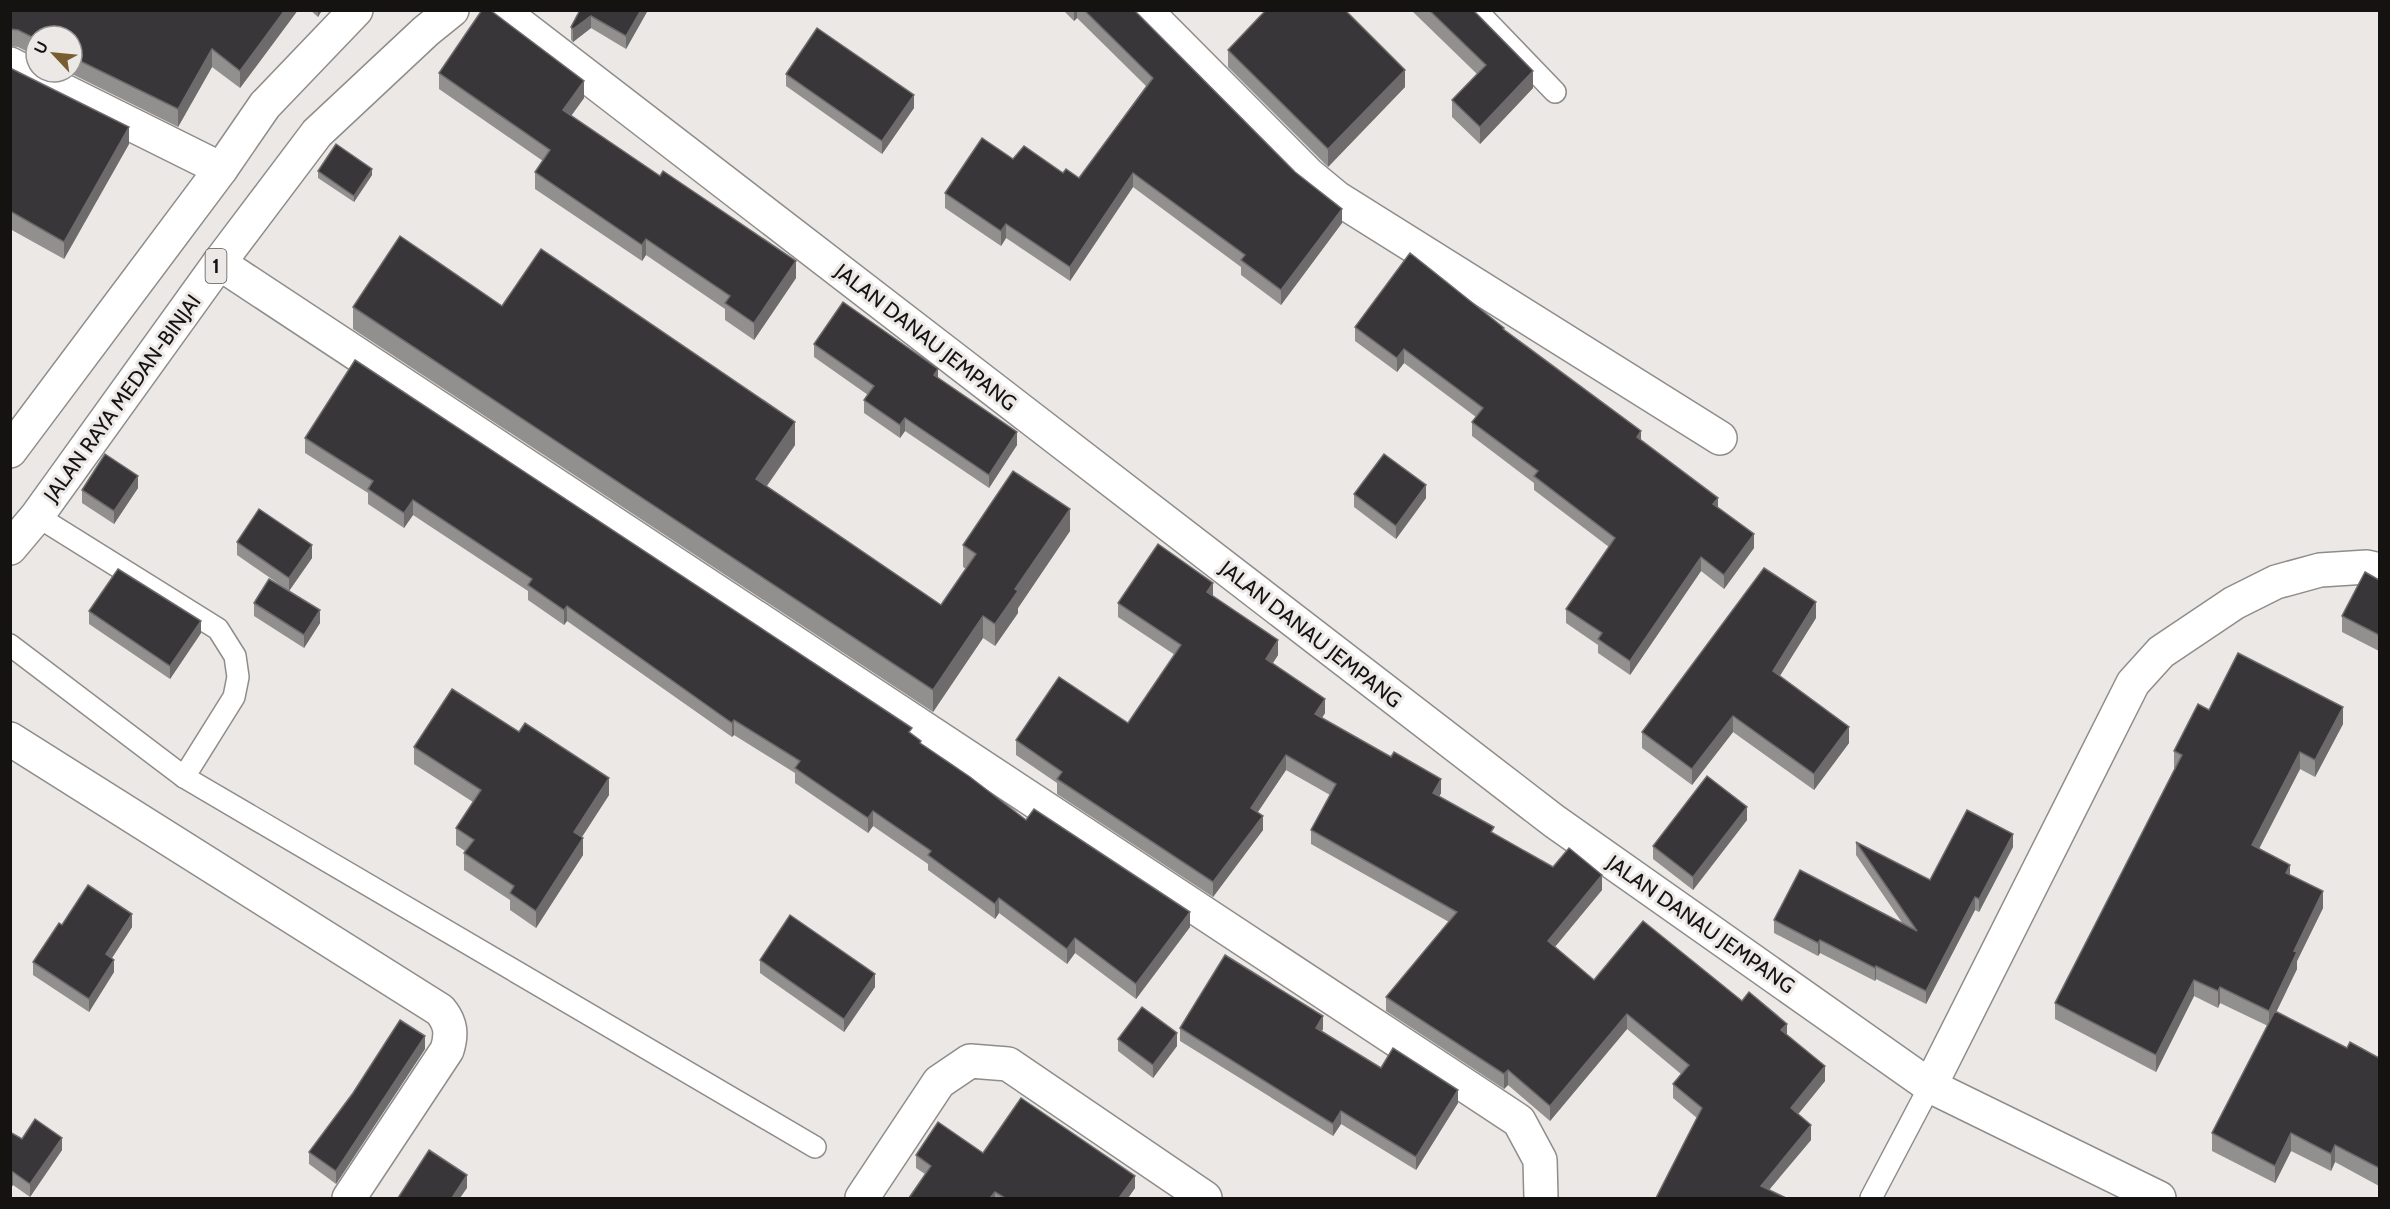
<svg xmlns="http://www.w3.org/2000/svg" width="2390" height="1209" font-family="Cabin,sans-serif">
<rect width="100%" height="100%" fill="#ebe8e6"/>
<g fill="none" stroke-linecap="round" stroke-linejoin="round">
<g stroke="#8f8c8a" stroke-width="24">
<g id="lane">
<path d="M1476 10 1555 92"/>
<path d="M37 516 218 629 235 656 238 677 234 697 184 777"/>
<path d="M10 645 184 777 815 1147"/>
<path d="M1871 1198 1930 1086"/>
</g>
</g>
<g stroke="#8f8c8a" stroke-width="36">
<g id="street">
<path d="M501 10 1554 821 1930 1086 2159 1198"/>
<path d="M1145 10 1308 174 1337 198 1720 438"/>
<path d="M10 64 221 169"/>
<path d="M219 263 1519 1121 1540 1160 1541 1198"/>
<path d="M10 739 440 1010C451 1023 452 1034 447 1050L349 1198"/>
<path d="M1930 1086 2133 683 2161 652 2234 603 2276 582 2320 570 2367 567 2380 570"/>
<path d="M862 1198 939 1082 970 1061 1008 1064 1205 1198"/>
</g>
</g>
<g stroke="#8f8c8a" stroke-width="36">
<g id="primary">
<path d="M10 451 221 169 265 105 356 10"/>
<path d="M10 548 37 516 219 263 317 133 426 31 452 10"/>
</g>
</g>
<use href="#lane" stroke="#fff" stroke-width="21"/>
<use href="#street" stroke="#fff" stroke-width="33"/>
<use href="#primary" stroke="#fff" stroke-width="33"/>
</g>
<g fill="#928f8f">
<path d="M10 10H298L240 88 212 67 178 127 68 72H72V36H36V56L18 47 10 46Z"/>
<path d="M310 10H322L318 17Z"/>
<path d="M580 10H648L626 49 591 28 573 42 571 40V27Z"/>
<path d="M1063 10H1134L1342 223 1281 305 1241 275V267L1133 187 1070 281 1006 238 1001 246 945 208V193L1013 159 1079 178 1146 86 1077 18 1074 21Z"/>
<path d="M1411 10H1473L1533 88 1480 144 1452 117V100L1477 74Z"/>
<path d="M1228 50 1405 87 1328 167 1228 67Z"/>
<path d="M10 68 129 144 64 259 10 229Z"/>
<path d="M439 73 584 98 571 116 796 278 754 340 725 320V309L646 255 642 261 535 189V172L543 161 439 89Z"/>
<path d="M786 74 914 108 882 154 786 86Z"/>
<path d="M318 171 372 175 354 202 318 178Z"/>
<path d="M502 306 795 445 767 486 941 605 966 569 963 567V545L1070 531 1018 608V613L995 646 983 638 933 712 353 329V307Z"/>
<path d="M1355 327 1504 330 1641 441 1718 507 1754 548 1724 589 1701 571 1630 675 1598 653V645L1566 623V609L1609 547 1534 490V483L1472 436V422L1476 417 1404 363 1397 372 1355 341Z"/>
<path d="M814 344 938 378 1017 445 989 488 905 431 900 438 864 413V400L868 395 814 357Z"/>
<path d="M305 438 912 734 921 744 1026 820 1190 927 1136 999 1075 953 1067 964 999 913 995 919 972 902 928 870V864L873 826 868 833 795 783V773L734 735 732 737 567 621 564 625 528 600V591L413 515 404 528 368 504V493L305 453Z"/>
<path d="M138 488 114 524 82 503V490Z"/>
<path d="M1354 494 1426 498 1396 539 1354 507Z"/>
<path d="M237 542 312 558 289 591 237 555Z"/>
<path d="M2379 580V651L2342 632V616Z"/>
<path d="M1213 596 1278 655 1273 663 1325 713 1322 718 1441 793 1439 797 1494 834 1553 867 1602 890 1555 947 1594 980 1742 1001 1787 1035 1825 1081 1798 1114 1811 1140 1769 1190 1656 1198 1697 1118 1673 1098V1084L1681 1074 1627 1029 1550 1121 1508 1085 1504 1089 1386 1011V997L1449 922 1311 844V830L1330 795 1286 770 1258 812 1263 830 1213 897 1057 794V783L1016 755V740L1128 723 1175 655 1118 617V603Z"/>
<path d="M254 603 320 623 304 648 254 616Z"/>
<path d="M89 611 201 633 170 679 89 624Z"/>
<path d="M1816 618 1779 676 1849 743 1814 790 1733 732 1692 785 1642 748V732Z"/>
<path d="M2209 710 2343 724 2315 777 2300 769 2259 849 2290 875 2323 908 2297 961V969L2276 1012 2347 1048 2379 1058V1186L2335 1162 2331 1171 2291 1151 2275 1183 2212 1151V1133L2268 1026 2220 1003 2218 1008 2194 996 2156 1072 2055 1019V1003L2175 768H2174V751Z"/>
<path d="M414 747 609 795 582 837 583 855 536 928 510 910V900L464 870V853L465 851 456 845V828L473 802 414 764Z"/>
<path d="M1747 820 1693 890 1653 859V846Z"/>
<path d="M1856 842 1930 880 2013 847 1979 912 1975 910 1926 1004 1876 979 1875 981 1820 953 1818 956 1774 933V920L1903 924 1856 855Z"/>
<path d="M62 925 132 927 112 958 114 972 89 1012 33 975V962Z"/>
<path d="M760 960 875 987 844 1032 760 973Z"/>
<path d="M1180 1028 1323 1029 1322 1031 1381 1068 1458 1103 1416 1170 1341 1124 1333 1136 1180 1041Z"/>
<path d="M1118 1039 1177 1046 1153 1078 1118 1051Z"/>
<path d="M425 1049 336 1184 309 1164V1152L353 1093Z"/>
<path d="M10 1132 22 1139 62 1150 30 1197 13 1185 10 1189Z"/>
<path d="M983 1153 1135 1188 1128 1198H908L925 1174 916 1168V1155Z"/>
</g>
<g fill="#6e6b6c">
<path d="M285 10H298L240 88V71Z"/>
<path d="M318 10H322L318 17Z"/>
<path d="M641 10H648L626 49V36Z"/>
<path d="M1074 10H1077V18L1074 21Z"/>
<path d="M591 16V28L573 42V29Z"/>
<path d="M212 49V67L178 127V109Z"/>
<path d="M1405 70V87L1328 167V149Z"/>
<path d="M1533 71V88L1480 144V127Z"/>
<path d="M584 81V98L563 127V110Z"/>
<path d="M914 95V108L882 154V141Z"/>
<path d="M129 127V144L64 259V242Z"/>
<path d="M372 169V175L354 202V196Z"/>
<path d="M1133 173V187L1070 281V267Z"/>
<path d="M1342 209V223L1281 305V290Z"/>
<path d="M1006 224V238L1001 246V231Z"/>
<path d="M646 239V255L642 261V245Z"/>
<path d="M796 261V278L754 340V323Z"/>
<path d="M1404 349V363L1397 372V358Z"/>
<path d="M938 369V382L934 375Z"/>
<path d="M905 418V431L900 438V425Z"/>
<path d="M795 422V445L756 501V479Z"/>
<path d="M1641 431V445L1637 437Z"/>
<path d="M1017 432V445L989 488V475Z"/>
<path d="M138 476V488L114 524V511Z"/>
<path d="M1426 485V498L1396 539V526Z"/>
<path d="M1718 498V512L1713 504Z"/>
<path d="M413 500V515L404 528V513Z"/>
<path d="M1070 509V531L1018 608V613L995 646V624L1015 589Z"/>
<path d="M1754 534V548L1724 589V575Z"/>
<path d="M312 545V558L289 591V578Z"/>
<path d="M1701 557V571L1630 675V661Z"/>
<path d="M1213 583V597L1207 592Z"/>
<path d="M1816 602V618L1773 687V671Z"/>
<path d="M567 606V621L564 625V610Z"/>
<path d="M320 610V623L304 648V635Z"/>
<path d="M983 616V638L933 712V690Z"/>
<path d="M201 621V633L170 679V666Z"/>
<path d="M1278 640V655L1266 673V659Z"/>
<path d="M1325 699V713L1315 728V714Z"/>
<path d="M2343 707V724L2315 777V760Z"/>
<path d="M1733 716V732L1692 785V769Z"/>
<path d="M734 720V735L732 737V723Z"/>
<path d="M1849 727V743L1814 790V774Z"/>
<path d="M2300 752V769L2252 862V845Z"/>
<path d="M1286 755V770L1251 822V808Z"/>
<path d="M609 778V795L574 849V832Z"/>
<path d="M1441 779V793L1433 808V793Z"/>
<path d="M1747 807V820L1693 890V877Z"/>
<path d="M873 811V826L868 833V818Z"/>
<path d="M1263 816V830L1213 897V882Z"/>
<path d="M2013 834V847L1979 912V899Z"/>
<path d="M583 838V855L536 928V911Z"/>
<path d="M2290 865V882L2286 873Z"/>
<path d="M1602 875V890L1548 955V941Z"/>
<path d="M2323 891V908L2297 961V969L2269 1027V1011L2294 951Z"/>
<path d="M1975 897V910L1926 1004V991Z"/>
<path d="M999 898V913L995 919V904Z"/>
<path d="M1190 912V927L1136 999V984Z"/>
<path d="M132 914V927L106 967V954Z"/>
<path d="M1075 938V953L1067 964V949Z"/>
<path d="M1820 940V953L1818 956V943Z"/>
<path d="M114 960V972L89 1012V999Z"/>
<path d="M1876 966V979L1875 981V968Z"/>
<path d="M875 974V987L844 1032V1019Z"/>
<path d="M2194 980V996L2156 1072V1055Z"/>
<path d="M2220 987V1003L2218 1008V991Z"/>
<path d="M1627 1014V1029L1550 1121V1106Z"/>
<path d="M1323 1016V1029L1316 1040V1028Z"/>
<path d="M1787 1024V1038L1781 1030Z"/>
<path d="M1177 1033V1046L1153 1078V1065Z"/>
<path d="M425 1036V1049L336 1184V1171Z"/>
<path d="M1825 1066V1081L1791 1123V1108Z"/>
<path d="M1508 1070V1085L1504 1089V1074Z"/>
<path d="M1458 1090V1103L1416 1170V1157Z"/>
<path d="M1341 1111V1124L1333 1136V1124Z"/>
<path d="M1811 1125V1140L1762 1198 1761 1186Z"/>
<path d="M2291 1133V1151L2275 1183V1166Z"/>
<path d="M62 1138V1150L30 1197V1184Z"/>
<path d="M2335 1145V1162L2331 1171V1154Z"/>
<path d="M13 1172V1185L10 1189V1176Z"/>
<path d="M467 1175V1188L460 1198H452Z"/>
<path d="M1135 1176V1188L1128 1198H1119Z"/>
<path d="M995 1192V1198H990Z"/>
</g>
<g fill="#383638" stroke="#6e6b6c" stroke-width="1.5">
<path d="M10 10H285L240 71 212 49 178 109 72 57V36H36V39L18 30 10 29Z"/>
<path d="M482 10H490L584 81 563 110 660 176 663 171 796 261 754 323 725 303 730 296 646 239 642 245 535 172 550 150 439 73Z"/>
<path d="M580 10H641L626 36 591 16 573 29 571 27Z"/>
<path d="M1084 10H1134L1295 172 1342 209 1281 290 1241 260 1245 255 1133 173 1070 267 1006 224 1001 231 945 193 982 138 1013 159 1024 146 1063 173 1066 169 1079 178 1153 78Z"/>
<path d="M1266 10H1345L1405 70 1328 149 1228 50Z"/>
<path d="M1429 10H1473L1533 71 1480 127 1452 100 1486 65Z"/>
<path d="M817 28 914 95 882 141 786 74Z"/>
<path d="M10 68 129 127 64 242 10 211Z"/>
<path d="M336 144 372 169 354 196 318 171Z"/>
<path d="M400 236 502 306 541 249 795 422 756 479 941 605 976 554 963 545 1013 471 1070 509 1015 589 1018 591 995 624 983 616 933 690 353 307Z"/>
<path d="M1410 253 1504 328 1503 329 1641 431 1637 437 1718 498 1713 504 1754 534 1724 575 1701 557 1630 661 1598 639 1602 633 1566 609 1615 538 1534 476 1538 471 1472 422 1483 408 1404 349 1397 358 1355 327Z"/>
<path d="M843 302 938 369 934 375 1017 432 989 475 905 418 900 425 864 400 874 386 814 344Z"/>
<path d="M355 360 912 728 909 732 921 741 920 743 970 777 1026 820 1034 809 1190 912 1136 984 1075 938 1067 949 999 898 995 904 928 855 931 851 873 811 868 818 795 768 800 761 734 720 732 723 567 606 564 610 528 585 532 579 413 500 404 513 368 489 373 481 305 438Z"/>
<path d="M105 454 138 476 114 511 82 490Z"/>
<path d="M1384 454 1426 485 1396 526 1354 494Z"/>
<path d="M259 509 312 545 289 578 237 542Z"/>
<path d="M1158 544 1213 583 1207 592 1278 640 1266 659 1325 699 1315 714 1391 757 1394 752 1441 779 1433 793 1494 827 1491 832 1553 867 1569 848 1602 875 1548 941 1594 980 1643 921 1742 1001 1749 992 1787 1024 1781 1030 1825 1066 1791 1108 1811 1125 1761 1186 1786 1198H1656L1702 1108 1673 1084 1689 1065 1627 1014 1550 1106 1508 1070 1504 1074 1386 997 1457 912 1311 830 1336 784 1286 755 1251 808 1263 816 1213 882 1057 779 1062 772 1016 740 1059 677 1128 723 1181 645 1118 603Z"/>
<path d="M1764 568 1816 602 1773 671 1849 727 1814 774 1733 716 1692 769 1642 732Z"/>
<path d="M118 569 201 621 170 666 89 611Z"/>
<path d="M2365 572 2379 580V635L2342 616Z"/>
<path d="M269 579 320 610 304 635 254 603Z"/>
<path d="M2238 653 2343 707 2315 760 2300 752 2252 845 2290 865 2286 873 2323 891 2294 951 2297 952 2269 1011 2220 987 2218 991 2194 980 2156 1055 2055 1003 2182 755 2174 751 2198 704 2209 710Z"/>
<path d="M452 689 519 732 525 723 609 778 574 832 583 838 536 911 510 893 514 886 464 853 474 840 456 828 481 790 414 747Z"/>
<path d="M1707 776 1747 807 1693 877 1653 846Z"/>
<path d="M1967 810 2013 834 1979 899 1975 897 1926 991 1876 966 1875 968 1820 940 1818 943 1774 920 1800 870 1917 931 1856 842 1930 880Z"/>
<path d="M88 885 132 914 106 954 114 960 89 999 33 962 59 923 62 925Z"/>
<path d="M790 915 875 974 844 1019 760 960Z"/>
<path d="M1225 955 1323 1016 1316 1028 1381 1068 1393 1048 1458 1090 1416 1157 1341 1111 1333 1124 1180 1028Z"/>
<path d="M1142 1007 1177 1033 1153 1065 1118 1039Z"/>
<path d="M2275 1011 2347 1048 2350 1042 2379 1058V1168L2335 1145 2331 1154 2291 1133 2275 1166 2212 1133Z"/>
<path d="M400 1020 425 1036 336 1171 309 1152 353 1093Z"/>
<path d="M1021 1098 1135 1176 1119 1198H1005L995 1192 990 1198H909L931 1166 916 1155 938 1122 983 1153Z"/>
<path d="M35 1119 62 1138 30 1184 13 1172 10 1176V1132L22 1139Z"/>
<path d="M429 1150 467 1175 452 1198H398Z"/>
</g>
<g text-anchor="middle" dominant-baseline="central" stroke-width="6" stroke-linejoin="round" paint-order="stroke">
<rect fill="#ebe8e6" stroke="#545352" stroke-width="1.5" x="205.5" y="249" width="21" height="34" rx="4.5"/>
<g font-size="20" font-weight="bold" fill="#141312">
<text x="216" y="266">1</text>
</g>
<g font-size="21" fill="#141312" stroke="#ebe8e6">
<text transform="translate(926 337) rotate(38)">JALAN DANAU JEMPANG</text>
<text transform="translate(122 398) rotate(-54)">JALAN RAYA MEDAN-BINJAI</text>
<text transform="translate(1311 634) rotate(38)">JALAN DANAU JEMPANG</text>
<text transform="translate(1701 924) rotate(35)">JALAN DANAU JEMPANG</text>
</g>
</g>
<rect width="2390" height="1209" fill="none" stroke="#141312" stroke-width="24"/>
<g transform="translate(54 54) rotate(296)"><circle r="28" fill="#ebe8e6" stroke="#959391" stroke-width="1.5"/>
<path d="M0-4.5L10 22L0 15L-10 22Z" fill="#775d2f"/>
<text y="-9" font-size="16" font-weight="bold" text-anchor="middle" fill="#141312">U</text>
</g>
</svg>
